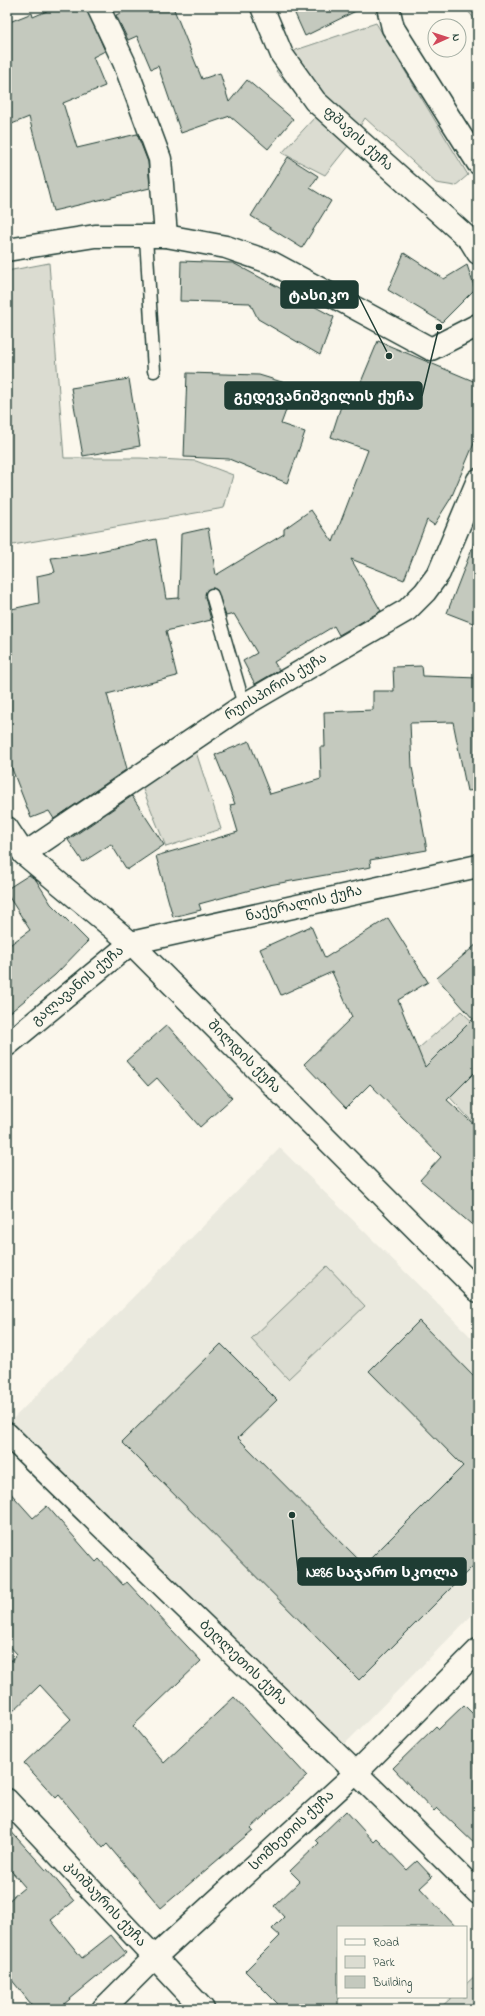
<svg xmlns="http://www.w3.org/2000/svg" width="485" height="2016" font-family="'Indie Flower','Noto Sans Georgian',sans-serif">
<rect width="100%" height="100%" fill="#fbf7ec"/>
<filter id="ink" filterUnits="userSpaceOnUse"><feTurbulence type="fractalNoise" baseFrequency=".025" numOctaves="2"/><feDisplacementMap in="SourceGraphic" scale="8" xChannelSelector="R" yChannelSelector="G"/><feConvolveMatrix kernelMatrix="1 2 1 2 8 2 1 2 1" color-interpolation-filters="sRGB"/></filter>
<g filter="url(#ink)">
<path fill="#eae9de" d="M280 1148 478 1344V1609L341 1748 11 1421Z"/>
<g fill="#dbdcd1" stroke="#7d8c82">
<path d="M465 7H478V24Z"/>
<path d="M376 23 468 175 455 186 436 183 365 118 348 146 325 175 282 153 315 117 276 71 296 50Z"/>
<path d="M49 263 64 458H140L196 461 233 475 224 508 7 546V271Z"/>
<path d="M196 752 221 829 166 847 142 787Z"/>
<path d="M461 1011 478 1027V1128L411 1055Z"/>
<path d="M327 1266 365 1306 288 1379 251 1339Z"/>
<path d="M478 1973V2009H439L452 1997H466V1984Z"/>
</g>
<g fill="#c4c9be" stroke="#1f3d34">
<path d="M56 7H86L105 51 93 57 105 86 63 103 77 148 137 134 148 162 150 188 53 211 29 117 7 126V23L32 13 33 17Z"/>
<path d="M134 7H173L202 79 220 73 229 102 247 80 293 119 268 149 230 116 181 133 158 66 151 69 137 36 128 40 116 15Z"/>
<path d="M292 7H364L305 36Z"/>
<path d="M288 157 318 176 310 188 331 201 302 248 251 216Z"/>
<path d="M404 253 444 279 467 265 475 289 442 322 388 290Z"/>
<path d="M181 261 233 263 334 317 320 355 258 319 250 303 180 301Z"/>
<path d="M378 341 478 383V434L451 498 434 525 427 520 404 580 351 559 381 611 339 635 334 626 274 662 279 670 255 684 243 661 257 653 234 614 226 616 217 590 213 588 207 590 205 597 211 620 166 631 177 676 107 694 127 769 54 819 49 811 31 818 7 756V610L39 603 37 576 55 572 51 558 86 554 156 539 166 599 179 598 181 534 208 528 216 575 284 534V529L311 510 333 542 368 450 331 437 342 403 351 406Z"/>
<path d="M187 373 259 375 295 386 281 424 305 432 287 483 229 459 184 457Z"/>
<path d="M129 379 140 446 83 456 71 388Z"/>
<path d="M476 538H478V625L447 613Z"/>
<path d="M422 666 423 676 478 678V790L467 791 453 722 410 723 412 767 427 850 370 860 371 867 269 885 199 904 201 910 173 917 156 856 238 832 230 805 235 804 215 755 249 741 270 794 321 779 320 747H325L324 712 373 710V691H394L393 667Z"/>
<path d="M132 796 164 845 127 870 111 844 83 862 68 840Z"/>
<path d="M29 875 36 880 51 904 88 941 55 975 7 1015V947L30 930 7 894V889Z"/>
<path d="M388 918 428 982 398 1000 425 1067 473 1019 437 978 478 943V1069L447 1100 478 1128V1230L420 1180 441 1157 370 1084 346 1108 304 1064 352 1017 332 972 281 995 260 949 311 926 325 958Z"/>
<path d="M167 1025 232 1098 200 1127 157 1078 148 1086 126 1061Z"/>
<path d="M419 1321 478 1381V1561L359 1680 122 1442 221 1344 277 1400 238 1438 364 1565 463 1466 369 1371Z"/>
<path d="M7 1489 33 1518 47 1506 96 1562 99 1559 123 1585 127 1582 201 1661 133 1726 164 1763 234 1697 307 1776 251 1828 253 1830 161 1908 107 1844 103 1848 59 1795 56 1798 24 1763 71 1719 40 1685 7 1717V1665L17 1654 7 1643Z"/>
<path d="M464 1705 478 1719V1847L437 1808 434 1811 393 1768 436 1726 439 1729Z"/>
<path d="M346 1811 374 1842 377 1839 407 1870 417 1861 432 1877 420 1888 456 1927H338V2009H283L245 1971 280 1936 272 1929 284 1917 274 1906 300 1881 290 1871 319 1843 316 1840Z"/>
<path d="M7 1827 46 1870 47 1869 74 1901 51 1920 82 1958 111 1935 126 1953 58 2009H35L7 1974V1902L25 1887 7 1866Z"/>
</g>
<g fill="none" stroke-linecap="round" stroke-linejoin="round">
<g stroke="#1f3d34" stroke-width="15">
<g id="service">
<path d="M146 237 154 371"/>
<path d="M212 595 244 705"/>
</g>
</g>
<g stroke="#1f3d34" stroke-width="25">
<g id="minor">
<path d="M98 7 124 62 160 159 166 236"/>
<path d="M262 7 282 55 315 101 470 240 478 253"/>
<path d="M388 7 393 28 478 163"/>
<path d="M7 250 95 236H166L226 247 272 263 431 349 478 325"/>
<path d="M24 854 244 705 407 610 425 592 439 573 478 480"/>
<path d="M7 1045 131 943 478 866"/>
<path d="M7 1434C163 1588 323 1738 478 1893"/>
<path d="M7 1800 203 2009"/>
</g>
</g>
<g stroke="#1f3d34" stroke-width="25">
<g id="tertiary">
<path d="M7 828 24 854 131 943 478 1291"/>
<path d="M103 2009 155 1957 357 1772 478 1650"/>
</g>
</g>
<use href="#service" stroke="#fbf7ec" stroke-width="12"/>
<use href="#minor" stroke="#fbf7ec" stroke-width="22"/>
<use href="#tertiary" stroke="#fbf7ec" stroke-width="22"/>
</g>
</g>
<g text-anchor="middle" dominant-baseline="central" stroke-width="3.5" stroke-linejoin="round" paint-order="stroke">
<g font-size="14" fill="#1f3d34" stroke="#fbf7ec">
<text transform="translate(358 139) rotate(42)">ფშავის ქუჩა</text>
<text transform="translate(276 687) rotate(-31)">რუისპირის ქუჩა</text>
<text transform="translate(304 904) rotate(-13)">ნაქერალის ქუჩა</text>
<text transform="translate(78 986) rotate(-40)">გალავანის ქუჩა</text>
<text transform="translate(244 1057) rotate(45)">შილდის ქუჩა</text>
<text transform="translate(243 1663) rotate(44)">ბეღლეთის ქუჩა</text>
<text transform="translate(292 1831) rotate(-43)">სომხეთის ქუჩა</text>
<text transform="translate(105 1904) rotate(47)">კაიშაურის ქუჩა</text>
</g>
</g>
<path fill="none" stroke="#1f3d34" stroke-width="1.5" d="M389 356L358 295M439 327L422 396M292 1515L298 1571"/>
<g fill="#1f3d34" stroke="#fbf7ec" stroke-width="1.5">
<circle cx="389" cy="356" r="4"/>
<circle cx="439" cy="327" r="4"/>
<circle cx="292" cy="1515" r="4"/>
</g>
<g fill="#1f3d34" stroke="#1f3d34" stroke-width="1.5">
<rect x="281" y="281" width="77" height="27" rx="4"/>
<rect x="225" y="382" width="197" height="27" rx="4"/>
<rect x="298" y="1558" width="168" height="27" rx="4"/>
</g>
<g font-size="15" text-anchor="middle" font-weight="bold" fill="#fff">
<text x="319" y="300">ტასიკო</text>
<text x="324" y="401">გედევანიშვილის ქუჩა</text>
<text x="382" y="1577">№86 საჯარო სკოლა</text>
</g>
<rect width="485" height="2016" fill="none" stroke="#fbf7ec" stroke-width="24"/>
<rect x="12" y="12" width="461" height="1992" fill="none" stroke="#1f3d34" stroke-width="1.5" filter="url(#ink)"/>
<rect x="337" y="1926" width="130" height="72" fill="#fbf7ec" stroke="#a3ada2"/>
<rect x="345" y="1939" width="20" height="6" fill="#fbf7ec" stroke="#a3ada2"/>
<text x="373" y="1946" font-size="12" fill="#1f3d34">Road</text>
<rect x="345" y="1956" width="20" height="12" fill="#dbdcd1" stroke="#a3ada2"/>
<text x="373" y="1966" font-size="12" fill="#1f3d34">Park</text>
<rect x="345" y="1976" width="20" height="12" fill="#c4c9be" stroke="#a3ada2"/>
<text x="373" y="1986" font-size="12" fill="#1f3d34">Building</text>
<g transform="translate(447 38) rotate(87)"><circle r="19" fill="#fbf7ec" stroke="#a3ada2"/>
<path d="M0-3L7 15L0 10L-7 15Z" fill="#d1495b"/>
<text y="-6" font-size="11" font-weight="bold" text-anchor="middle" fill="#1f3d34">N</text>
</g>
</svg>
